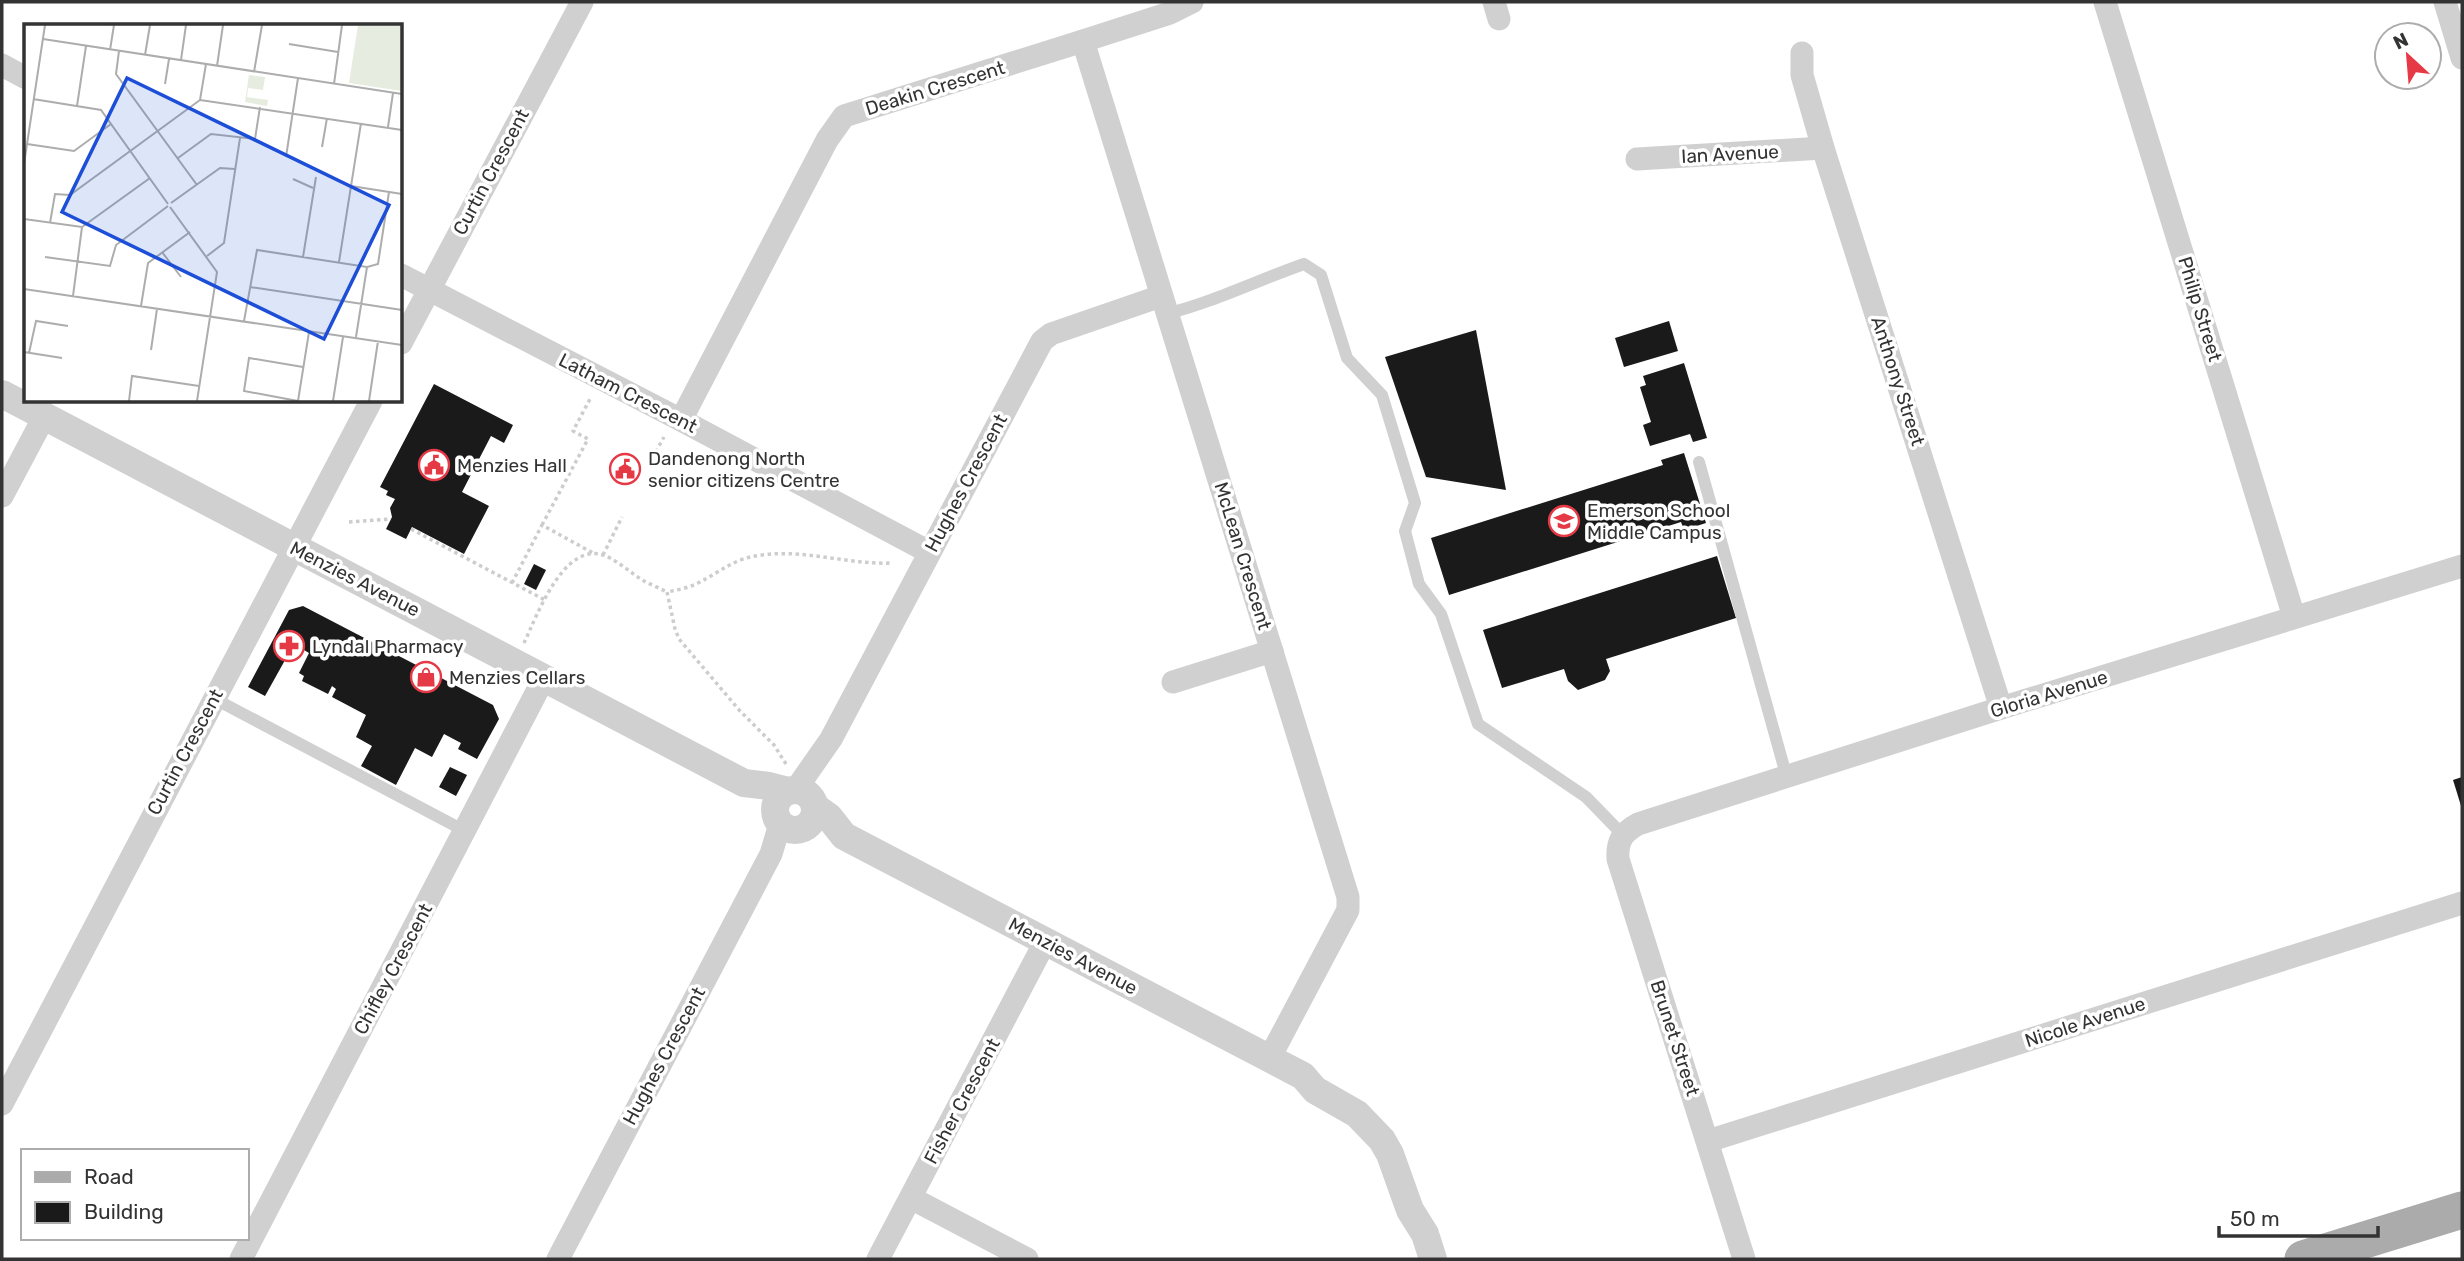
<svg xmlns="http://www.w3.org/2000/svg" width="2464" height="1261" font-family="Rubik,sans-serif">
<rect width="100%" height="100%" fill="#fff"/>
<g fill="#1a1a1a">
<path d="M1669 321 1678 351 1624 367 1615 338Z"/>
<path d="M1476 330 1506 490 1426 477 1385 357Z"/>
<path d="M1684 363 1707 438 1693 442 1690 434 1650 446 1643 425 1651 422 1640 387 1646 385 1643 376Z"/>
<path d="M434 384 513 425 504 443 491 436 462 492 489 506 464 554 412 527 406 539 386 529 392 517 390 508 395 499 386 495 388 491 380 487Z"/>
<path d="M1684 453 1706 523 1684 530 1681 522 1449 595 1431 538 1663 465 1661 460Z"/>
<path d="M1717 556 1736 618 1606 659 1610 671 1605 680 1578 690 1568 681 1564 669 1502 688 1483 630Z"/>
<path d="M534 564 546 570 536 590 524 584Z"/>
<path d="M303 606 493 705 499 719 477 759 458 749 461 743 444 734 432 757 415 748 396 785 361 766 372 746 356 737 366 715 332 697 336 689 332 686 328 694 302 681 304 676 299 673 309 653 294 644 265 696 248 687 289 610Z"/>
<path d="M450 767 467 775 456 796 439 787Z"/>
<path d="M2462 777V809L2453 780Z"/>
</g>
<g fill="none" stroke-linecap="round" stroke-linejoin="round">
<g stroke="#cdcdcd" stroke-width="3.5" stroke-dasharray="3.5 3.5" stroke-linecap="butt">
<path d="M649 464 664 437"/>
<path d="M349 522 391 519"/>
<path d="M542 525 588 439 573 431 590 399"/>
<path d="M411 529 545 600"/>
<path d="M603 555 622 517"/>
<path d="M512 583 542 525 593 553"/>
<path d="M524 643C537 616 564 539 606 556 619 562 630 572 642 580 650 584 659 588 667 592"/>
<path d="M786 764 774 745 740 711 679 639 675 629 667 592C677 590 688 588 698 583 722 571 734 558 762 555 806 549 849 565 893 563"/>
</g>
<g stroke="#d0d0d0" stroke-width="12">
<path d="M1166 314C1214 302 1258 280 1304 264L1321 275 1347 358 1382 395 1415 503 1405 531 1419 584 1441 614 1478 724 1586 797 1623 835"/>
<path d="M1699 462 1787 778"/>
<path d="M213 698 465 831"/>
</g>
<g stroke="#d0d0d0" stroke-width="23">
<path d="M1494 2 1499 19"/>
<path d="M2105 2 2294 617"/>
<path d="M2445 2 2462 58"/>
<path d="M1083 41 1348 897V910L1269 1059"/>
<path d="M1802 53V75L1823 148 2001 708"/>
<path d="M2 65 26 78"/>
<path d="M1637 159 1823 148"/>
<path d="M401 275 681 420 929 552"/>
<path d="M401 343 582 2"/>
<path d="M681 420 827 140 844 116 1083 41 1170 13 1192 2"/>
<path d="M2 496 44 417"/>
<path d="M1173 682 1272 651"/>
<path d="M796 789 831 739 1042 341 1051 334 1161 296"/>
<path d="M2 1104 371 401"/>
<path d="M1708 1141 2462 903"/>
<path d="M911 1198 1027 1259"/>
<path d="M241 1259 544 678"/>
<path d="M558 1259 771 854 780 824"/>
<path d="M878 1259 1045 942"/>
<path d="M1744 1259 1618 859C1617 841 1622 833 1638 824L2001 708 2462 566"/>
</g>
<g stroke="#d0d0d0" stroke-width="28">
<path d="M2 394 744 783 769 786 788 791"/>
<circle cx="795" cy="810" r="20"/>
<path d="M815 807 829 817 844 836 1303 1076 1315 1090 1357 1114 1382 1140 1390 1154 1410 1210 1425 1234 1433 1259"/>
</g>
<path stroke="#ababab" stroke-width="37" d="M2303 1259 2462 1210"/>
</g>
<defs>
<g id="civic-ring" transform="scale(1.575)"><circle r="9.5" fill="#fff" stroke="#e63946" stroke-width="1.5"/><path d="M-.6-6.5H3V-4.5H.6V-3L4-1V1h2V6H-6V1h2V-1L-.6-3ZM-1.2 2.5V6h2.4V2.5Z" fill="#e63946"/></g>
<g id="school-ring" transform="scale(1.575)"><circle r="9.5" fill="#fff" stroke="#e63946" stroke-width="1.5"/><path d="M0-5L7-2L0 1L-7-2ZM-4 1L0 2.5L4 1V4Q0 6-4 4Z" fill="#e63946"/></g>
<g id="pharmacy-ring" transform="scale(1.575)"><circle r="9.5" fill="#fff" stroke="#e63946" stroke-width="1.5"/><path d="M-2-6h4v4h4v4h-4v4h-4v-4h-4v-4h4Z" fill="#e63946"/></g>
<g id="shop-ring" transform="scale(1.575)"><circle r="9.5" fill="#fff" stroke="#e63946" stroke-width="1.5"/><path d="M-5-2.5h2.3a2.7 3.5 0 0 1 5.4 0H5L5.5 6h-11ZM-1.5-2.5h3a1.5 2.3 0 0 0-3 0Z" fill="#e63946"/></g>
</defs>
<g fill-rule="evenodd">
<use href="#civic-ring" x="434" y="465"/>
<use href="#civic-ring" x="625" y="469"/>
<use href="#school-ring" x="1564" y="521"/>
<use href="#pharmacy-ring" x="289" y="646"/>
<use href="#shop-ring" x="426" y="677"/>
</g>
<g text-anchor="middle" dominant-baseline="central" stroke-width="7" stroke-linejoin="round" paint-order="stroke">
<g font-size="19" fill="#333" stroke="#fff">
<text transform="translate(935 88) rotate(-17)">Deakin Crescent</text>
<text transform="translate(1730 154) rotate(-3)">Ian Avenue</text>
<text transform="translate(491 172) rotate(-62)">Curtin Crescent</text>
<text transform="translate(2200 309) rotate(73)">Philip Street</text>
<text transform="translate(1898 381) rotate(72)">Anthony Street</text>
<text transform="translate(628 393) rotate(27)">Latham Crescent</text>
<text transform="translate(966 483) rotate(-62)">Hughes Crescent</text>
<text transform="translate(1243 556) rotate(73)">McLean Crescent</text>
<text transform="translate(355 579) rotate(27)">Menzies Avenue</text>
<text transform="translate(2049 694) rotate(-17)">Gloria Avenue</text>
<text transform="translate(185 752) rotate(-62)">Curtin Crescent</text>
<text transform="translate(1073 956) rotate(28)">Menzies Avenue</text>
<text transform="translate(393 969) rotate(-62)">Chifley Crescent</text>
<text transform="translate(2085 1022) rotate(-18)">Nicole Avenue</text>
<text transform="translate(1675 1038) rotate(72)">Brunet Street</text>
<text transform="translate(664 1056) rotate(-62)">Hughes Crescent</text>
<text transform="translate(962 1101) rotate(-62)">Fisher Crescent</text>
</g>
<g font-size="19" fill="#333" stroke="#fff" text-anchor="start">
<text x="648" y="458">Dandenong North<tspan x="648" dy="22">senior citizens Centre</tspan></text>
<text x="457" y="465">Menzies Hall</text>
<text x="1587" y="510">Emerson School<tspan x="1587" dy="22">Middle Campus</tspan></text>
<text x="312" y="646">Lyndal Pharmacy</text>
<text x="449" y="677">Menzies Cellars</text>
</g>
</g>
<g transform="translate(24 24)">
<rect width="378" height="378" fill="#fff"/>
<path d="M334 1H378V67L325 59ZM225 51 241 53 239 66 224 64 223 73 244 76 243 82 221 78Z" fill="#e6ecdf"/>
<path fill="none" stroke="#adadad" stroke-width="2" d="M19 15 378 70M265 20 314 28M86 26 90 1M95 27 92 50 173 161M121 31 126 1M157 36 162 1M193 42 199 1M230 48 238 1M141 60 145 35M310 60 318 1M9 75 77 86 144 180M176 76 378 106M53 82 62 22M364 103 369 69M3 120 50 127 87 100M298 123 303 94M262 133 274 54M154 134 187 110 231 115 236 83M0 140 21 1M269 155 289 164M327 162 378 170M147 179 196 144 211 145M146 183 193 248 173 377M0 195 58 203 126 154M26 199 31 170 46 171 176 76 182 40M138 228 157 253M183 232 200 219 216 114M21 233 86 242 92 221 144 182M279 233 292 153M315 238 337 99M226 263 378 286M0 265 378 321M49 272 58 203M117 282 124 239 166 208M220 297 233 226 343 243M332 313 343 243 354 240 365 168M127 326 133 285M0 328 38 334M5 329 12 297 44 302M279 343 225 334 220 367 274 377 285 308M105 377 108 352 175 362M309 377 319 313M345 377 354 317"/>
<path fill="#1d4ed8" fill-opacity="0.15" stroke="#1d4ed8" stroke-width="3.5" d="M103 54 365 181 300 315 38 188Z"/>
<rect width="378" height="378" fill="none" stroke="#333" stroke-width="3.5"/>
</g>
<rect width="2464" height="1261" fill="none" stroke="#333333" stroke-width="7"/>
<rect x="21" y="1149" width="228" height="91" fill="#ffffff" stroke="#adadad" stroke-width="2"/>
<rect x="35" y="1172" width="35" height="10" fill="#ababab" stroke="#adadad" stroke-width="2"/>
<text x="84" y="1184" font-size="21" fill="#333333">Road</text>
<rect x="35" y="1202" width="35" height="21" fill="#1a1a1a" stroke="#adadad" stroke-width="2"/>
<text x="84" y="1219" font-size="21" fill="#333333">Building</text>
<g transform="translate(2408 56) rotate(334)"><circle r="33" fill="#ffffff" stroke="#adadad" stroke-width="2"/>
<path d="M0-5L12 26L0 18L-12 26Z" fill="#e63946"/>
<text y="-10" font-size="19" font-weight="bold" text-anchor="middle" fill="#333333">N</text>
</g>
<path d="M2219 1226v10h159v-10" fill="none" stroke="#333333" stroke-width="3.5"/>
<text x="2230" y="1226" font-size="21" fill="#333333" stroke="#ffffff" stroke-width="5" paint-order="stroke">50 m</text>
</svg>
